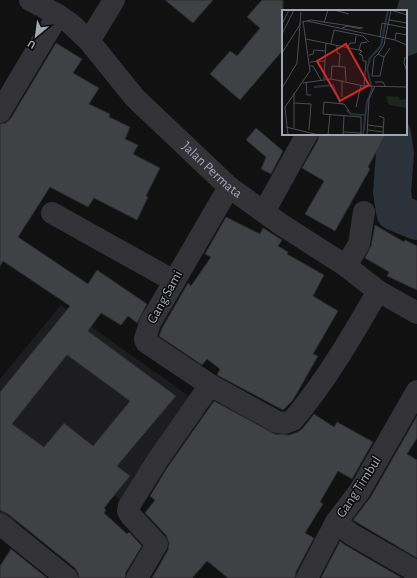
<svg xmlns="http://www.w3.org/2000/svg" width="417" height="578" font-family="'Alegreya Sans',sans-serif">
<rect width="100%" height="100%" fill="#111112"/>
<path fill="#1d1d1f" d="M61 305 197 402 121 500 64 457 14 523 0 513V379Z"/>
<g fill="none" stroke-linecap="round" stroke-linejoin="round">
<g stroke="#2b323a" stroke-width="38">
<path d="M406 37 414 18 417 7"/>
<path d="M392 134 395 154 392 192 395 212 417 221"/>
</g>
</g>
<g fill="#404145" stroke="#2c2b2e" fill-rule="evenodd">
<path d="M165 0H213L193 23Z"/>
<path d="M262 0H283V50L240 100 210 74 230 51 237 56 260 28 247 17Z"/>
<path d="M56 43 82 59 73 73 99 88 89 104 110 114 109 117 130 127 125 139 138 145 133 154 160 168 146 196 148 197 137 220 94 198 88 207 50 187 18 237 88 284 97 270 147 304 137 323 128 316 121 325 101 313 88 331 176 396 117 466 130 476 104 508 106 510 104 513 127 534 129 532 142 546 126 572 125 578H79L78 573 75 568 8 514 0 510V392L70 306 3 261 0 266V124L6 123 11 118ZM67 355 130 401 93 446 64 423 44 447 12 424Z"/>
<path d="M256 128 283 151 271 174 261 169 266 157 246 140Z"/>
<path d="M319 134H386L368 167 370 169 335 231 305 214 324 181 302 168 318 140Z"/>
<path d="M226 217 260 234 263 228 282 240 278 246 288 252 287 254 324 275 313 296 338 311 313 354 318 356 293 400 283 410 217 375 220 369 207 359 202 365 159 336 162 328 188 283 191 286 211 257 205 254Z"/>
<path d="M375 225 404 242 405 240 417 246V290L387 276 389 272 365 258 371 246Z"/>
<path d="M214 401 275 434 289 435 298 432 303 428 314 414 334 427 337 422 373 442 352 479 338 471 320 502 323 504 305 533 314 538 296 572 295 578H228L207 561 192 578H152L168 550 169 543 166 535 145 513 155 500 150 496 167 468Z"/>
<path d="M417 416V438L407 454 417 460V558L353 520 370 498Z"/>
<path d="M340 541 345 545 402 578H321Z"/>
<path d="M11 549 47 578H0V566Z"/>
</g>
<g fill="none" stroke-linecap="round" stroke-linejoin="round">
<g stroke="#323237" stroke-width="22">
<path id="s1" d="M30 0 58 15 71 24 89 41 135 98 229 187 282 225 346 266 378 291 417 313"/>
<path d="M89 41 114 0"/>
<path d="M0 112 58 15"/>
<path d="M229 187 150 323 145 339 146 342 210 385 277 422 285 423 293 420C326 381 352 336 378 291"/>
<path d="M264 212 307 134"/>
<path d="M52 213 174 281"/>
<path d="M346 266 359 244 364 212"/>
<path d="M417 391 359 492 336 522 351 534 417 572"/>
<path d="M0 524 67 578"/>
<path d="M137 578 157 544 131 516 128 511 129 506 157 461 210 385"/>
<path d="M307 578 336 522"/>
</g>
</g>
<g text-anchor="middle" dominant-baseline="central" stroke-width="3" stroke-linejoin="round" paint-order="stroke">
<g font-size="14" fill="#a3a6b2" stroke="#0c0c0d">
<text stroke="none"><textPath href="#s1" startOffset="251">Jalan Permata</textPath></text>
<text transform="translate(165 297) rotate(-61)">Gang Sami</text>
<text transform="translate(359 487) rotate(-57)">Gang Timbul</text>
</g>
</g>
<g transform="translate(282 10)">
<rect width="125" height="125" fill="#111112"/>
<path d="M104 86 117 87 118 90 125 89V98L107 95Z" fill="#1e251f"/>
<path fill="none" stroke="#2b323a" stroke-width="2" d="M32 77 51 75 58 93 61 94M65 100 69 104 83 105M81 125 85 92 90 79 85 59 88 48 99 36 106 0"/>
<path fill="none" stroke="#4b4d52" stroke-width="1" d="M52 0 67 4M109 0 125 5M107 10 125 13M25 11 113 30 125 35M20 12 29 10 81 18M42 13 46 0M0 14 7 0M60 18 65 16 79 19M0 24 12 0M98 27 100 13 125 18M24 29 77 40 79 33 85 32M113 30 114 23 125 25M49 34 52 20 81 26 87 32M55 36V43L58 44 57 56M65 38 68 33H73L74 26M77 40 80 41 77 44 80 45 81 51H84L82 76M0 43 19 13M96 44 102 35 109 0M27 45 31 44 32 40 43 41M102 47 96 44 92 48 90 66H98L102 47 108 38M123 47 122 53 125 62M43 51 44 33M28 52 43 51 42 69M28 56H31L39 70M49 69 50 56 63 57 64 71M24 72 25 85H29M93 72H101L103 76M21 73 49 69 82 76 125 77M0 78 15 53 19 2M12 83V118M60 87V70M12 93 29 94 27 120M74 97 79 75M67 101 62 94 42 92 41 104 79 107V125M97 106 102 108 101 125M86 115 101 117M4 117 37 125M86 120 101 122M61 122 79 123M6 125 3 97 28 61 21 11M46 125 48 105M61 125 62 106M85 125 87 89 93 76"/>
<path fill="#d62828" fill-opacity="0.15" stroke="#d62828" stroke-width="2" d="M64 34 87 75 58 91 35 51Z"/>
<rect width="125" height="125" fill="none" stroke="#a3a6b2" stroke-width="2"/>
</g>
<g transform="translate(36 36) rotate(209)" stroke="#0c0c0d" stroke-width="3" paint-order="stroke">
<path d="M0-3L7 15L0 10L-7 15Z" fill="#a3a6b2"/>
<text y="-6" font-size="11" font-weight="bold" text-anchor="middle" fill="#a3a6b2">U</text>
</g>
</svg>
